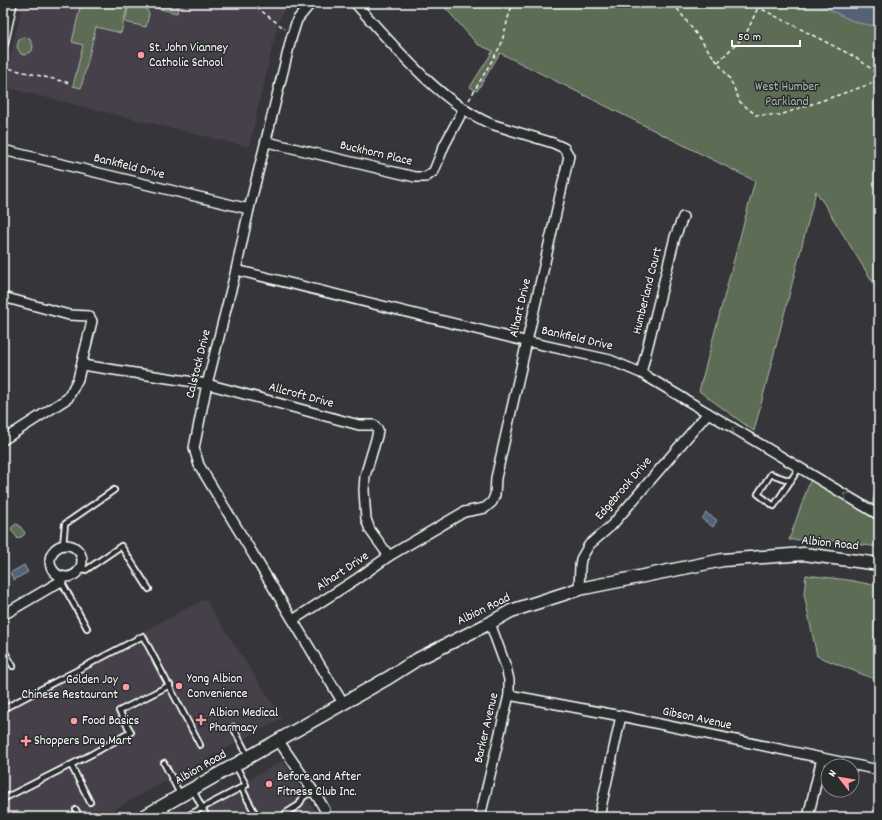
<svg xmlns="http://www.w3.org/2000/svg" width="882" height="820" font-family="Dekko,sans-serif">
<rect width="100%" height="100%" fill="#36363a"/>
<filter id="ink" filterUnits="userSpaceOnUse"><feTurbulence type="fractalNoise" baseFrequency=".025" numOctaves="2"/><feDisplacementMap in="SourceGraphic" scale="8" xChannelSelector="R" yChannelSelector="G"/><feConvolveMatrix kernelMatrix="1 2 1 2 8 2 1 2 1" color-interpolation-filters="sRGB"/></filter>
<g filter="url(#ink)">
<g fill="#444149">
<path d="M23 3H287L278 22 249 147 3 87Z"/>
<path d="M205 599 282 718 100 817H3V705Z"/>
<path d="M283 761 317 814 309 817H180Z"/>
</g>
<g fill="#5d6c54" stroke="#aeb6aa">
<path d="M81 3H128L121 33 96 27 81 88 73 86 83 45 72 42Z"/>
<path d="M134 3H179L177 13Z"/>
<path d="M441 3H879V292L816 191 754 431 699 391 755 181 500 53 477 91 470 87 493 51 477 44Z"/>
<path d="M129 4 146 8 149 14 146 27 125 22Z"/>
<path d="M24 37 29 38 33 45 32 51 25 55 21 54 17 47 19 40Z"/>
<path d="M879 474V547L820 539 789 540 811 478 871 510Z"/>
<path d="M16 524 19 525 25 533 24 535 18 539 11 530 12 527Z"/>
<path d="M806 575 848 580 879 586V681L817 656 804 594Z"/>
</g>
<g fill="#536475" stroke="#98a2ac">
<path d="M817 3H879V24C863 30 833 11 817 3Z"/>
<path d="M706 513 717 520 713 527 702 519Z"/>
<path d="M24 565 28 572 14 580 10 573Z"/>
</g>
<g fill="none" stroke-linecap="round" stroke-linejoin="round">
<g stroke="#fff" stroke-width="8">
<g id="lane">
<path d="M791 481 771 474 758 494 774 506 799 468"/>
<path d="M63 545 65 524 114 490"/>
<path d="M81 568 86 570 121 546 149 589"/>
<path d="M61 581 87 628"/>
<path d="M3 649 13 666"/>
<path d="M3 709 143 636 200 745"/>
<path d="M233 727 248 756"/>
<path d="M164 763 180 794"/>
<path d="M71 765 90 802"/>
<path d="M241 787 257 817"/>
<path d="M193 790 207 817"/>
<path d="M3 799 92 754 131 732 119 711 170 685"/>
<path d="M163 806 169 817"/>
<path d="M76 810 80 817"/>
<path d="M286 813 299 805 303 797 314 791"/>
<path d="M185 817 246 785 236 766"/>
</g>
</g>
<g stroke="#fff" stroke-width="12">
<g id="street">
<path d="M311 3 297 20 291 39 249 209 236 270 207 384 194 448 199 465 343 703"/>
<path d="M3 44 12 3"/>
<path d="M267 142 415 177H426L434 171 444 146 464 108"/>
<path d="M3 150 249 209"/>
<path d="M236 270 516 339 610 360 641 373 879 515"/>
<path d="M3 297 69 315 89 316 92 321 78 379 68 398 3 440"/>
<path d="M82 365 207 384 359 425H374L378 430 377 436 365 476 364 490 365 506 366 519 370 530 389 556"/>
<path d="M641 373 675 237 683 217"/>
<circle cx="66" cy="561" r="16"/>
<path d="M579 589 580 566 581 559 589 545 612 525 708 413"/>
<path d="M3 615 61 581 64 577"/>
<path d="M293 620 358 578 389 556 464 512 485 508 492 502 495 495 496 478 569 156 564 148 553 143 491 124C438 101 393 45 355 3"/>
<path d="M509 695 621 716 879 770"/>
<path d="M278 740 318 798 325 810V817"/>
<path d="M480 817 509 695V680L506 667 490 623"/>
<path d="M599 817 621 716"/>
<path d="M808 817 822 758"/>
</g>
</g>
<g stroke="#fff" stroke-width="15">
<path id="secondary" d="M143 817 388 678 418 659 490 623 511 611 579 589 723 560 804 554 879 564"/>
</g>
<g stroke="#fff" stroke-width="1.5" stroke-dasharray="4 3" stroke-linecap="butt">
<path d="M251 3 285 29"/>
<path d="M673 3 730 79 740 102 756 115H780L879 81"/>
<path d="M750 3 857 58 879 75"/>
<path d="M718 62 746 34 760 3"/>
<path d="M3 67 70 83"/>
<path d="M469 100 501 45 510 11 514 3"/>
</g>
<use href="#lane" stroke="#2a2d2e" stroke-width="4.5"/>
<use href="#street" stroke="#2a2d2e" stroke-width="9"/>
<use href="#secondary" stroke="#2a2d2e" stroke-width="12"/>
</g>
<defs><path id="oneway-chevron" d="M-2-3.5L2.5 0L-2 3.5" fill="none" stroke-width="1.6" stroke-linecap="round" stroke-linejoin="round"/></defs>
<g stroke="#6a6c6d">
<use href="#oneway-chevron" transform="translate(734 429) rotate(-149)"/>
<use href="#oneway-chevron" transform="translate(846 495) rotate(-149)"/>
</g>
</g>
<g fill="#ff9aa2" stroke="#2a2d2e" stroke-width="1.5">
<circle cx="141" cy="55" r="4"/>
<circle cx="179" cy="686" r="4"/>
<circle cx="126" cy="687" r="4"/>
<path d="M199 714h4v4h4v4h-4v4h-4v-4h-4v-4h4z"/>
<circle cx="74" cy="721" r="4"/>
<path d="M24 735h4v4h4v4h-4v4h-4v-4h-4v-4h4z"/>
<circle cx="269" cy="784" r="4"/>
</g>
<g text-anchor="middle" dominant-baseline="central" stroke-width="3" stroke-linejoin="round" paint-order="stroke">
<g font-size="13" fill="#fff" stroke="#2a2d2e" text-anchor="start">
<text x="149" y="48">St. John Vianney<tspan x="149" dy="15">Catholic School</tspan></text>
<text x="187" y="679">Yong Albion<tspan x="187" dy="15">Convenience</tspan></text>
<text x="118" y="680" text-anchor="end">Golden Joy<tspan x="118" dy="15">Chinese Restaurant</tspan></text>
<text x="209" y="713">Albion Medical<tspan x="209" dy="15">Pharmacy</tspan></text>
<text x="82" y="721">Food Basics</text>
<text x="34" y="741">Shoppers Drug Mart</text>
<text x="277" y="777">Before and After<tspan x="277" dy="15">Fitness Club Inc.</tspan></text>
</g>
<g font-size="13" fill="#aeb6aa" stroke="#2a2d2e">
<text x="787" y="87">West Humber<tspan x="787" dy="15">Parkland</tspan></text>
</g>
<g font-size="13" fill="#fff" stroke="#2a2d2e">
<text transform="translate(376 154) rotate(13)">Buckhorn Place</text>
<text transform="translate(129 167) rotate(14)">Bankfield Drive</text>
<text transform="translate(648 291) rotate(-76)">Humberland Court</text>
<text transform="translate(521 308) rotate(-77)">Alhart Drive</text>
<text transform="translate(577 339) rotate(13)">Bankfield Drive</text>
<text transform="translate(199 364) rotate(-76)">Calstock Drive</text>
<text transform="translate(301 396) rotate(15)">Allcroft Drive</text>
<text transform="translate(624 489) rotate(-49)">Edgebrook Drive</text>
<text transform="translate(830 544) rotate(6)">Albion Road</text>
<text transform="translate(343 572) rotate(-34)">Alhart Drive</text>
<text transform="translate(484 610) rotate(-26)">Albion Road</text>
<text transform="translate(697 719) rotate(12)">Gibson Avenue</text>
<text transform="translate(487 728) rotate(-77)">Barker Avenue</text>
<text transform="translate(201 768) rotate(-30)">Albion Road</text>
</g>
</g>
<rect width="882" height="820" fill="none" stroke="#2a2d2e" stroke-width="16"/>
<rect x="8" y="8" width="866" height="804" fill="none" stroke="#fff" stroke-width="1.5" filter="url(#ink)"/>
<g transform="translate(840 778) rotate(301)"><circle r="19" fill="#2a2d2e" stroke="#7f8182"/>
<path d="M0-3L7 15L0 10L-7 15Z" fill="#ff9aa2"/>
<text y="-6" font-size="11" font-weight="bold" text-anchor="middle" fill="#ffffff">N</text>
</g>
<path d="M732 40v6h68v-6" fill="none" stroke="#ffffff" stroke-width="2"/>
<text x="738" y="40" font-size="12" fill="#ffffff" stroke="#2a2d2e" stroke-width="3" paint-order="stroke">50 m</text>
</svg>
